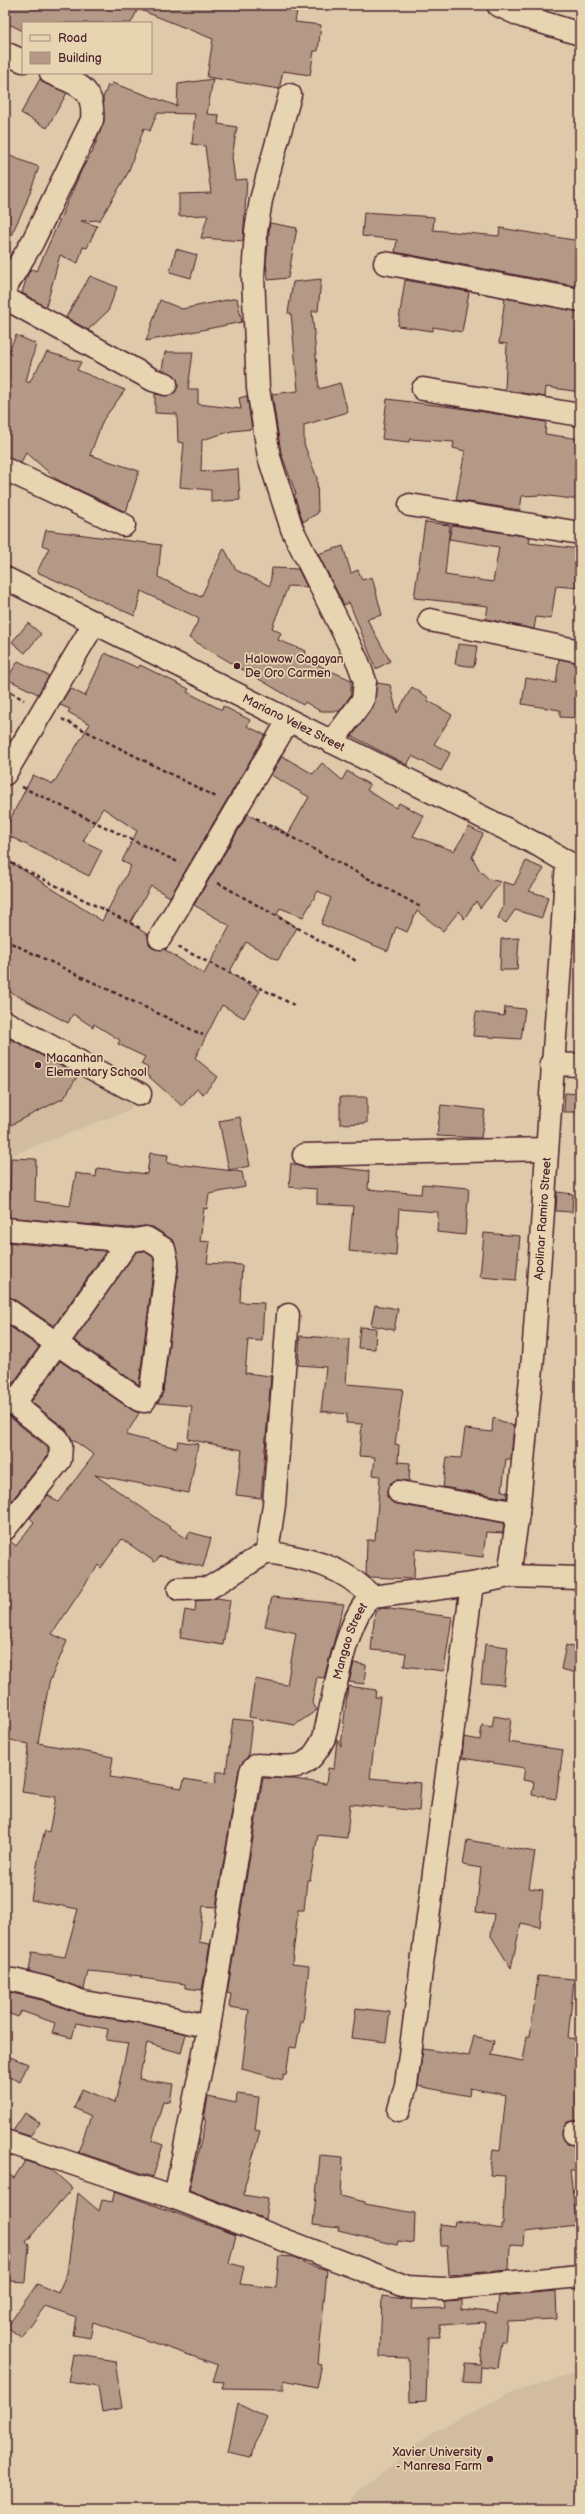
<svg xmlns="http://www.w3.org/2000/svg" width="585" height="2514" font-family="'Balsamiq Sans',sans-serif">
<rect width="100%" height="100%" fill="#decaaa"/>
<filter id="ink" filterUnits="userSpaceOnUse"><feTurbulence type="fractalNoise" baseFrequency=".025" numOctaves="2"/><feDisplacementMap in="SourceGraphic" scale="8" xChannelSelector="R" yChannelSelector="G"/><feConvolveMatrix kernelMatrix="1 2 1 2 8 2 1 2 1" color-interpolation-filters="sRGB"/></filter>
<g filter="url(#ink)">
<g fill="#d1bc9f">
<path d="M5 1029 136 1101 129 1110 5 1158Z"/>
<path d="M580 2372V2509H340L366 2485 433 2432 507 2394Z"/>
</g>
<g fill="#b49a86" stroke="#4a1f2b">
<path d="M5 5H298L295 22 321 25 318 51H314L310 75 283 71 279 89 207 77 213 39 138 9 131 23H23V31L5 22Z"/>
<path d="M40 79 46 84 67 93 47 128 21 113Z"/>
<path d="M213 79 207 114 219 115 218 124 237 127 232 157 235 180 247 179 243 241 201 238 208 215 179 216V194L211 193 205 146 192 144 195 114 157 113 150 131 144 128 128 173 100 220 81 221 97 226 87 248 83 247 78 263 60 255 46 307 22 293 27 276 31 269 37 271 82 169 92 153 104 121 103 98 108 85 111 86 112 83 177 106 178 84Z"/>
<path d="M5 154 39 167 25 206 5 248Z"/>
<path d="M364 212 434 217 433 230 499 236 500 228 580 241V287L395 252 397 240 362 236Z"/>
<path d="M270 223 297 228 288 278 268 280 266 263Z"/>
<path d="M176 249 197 255 191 278 170 272Z"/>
<path d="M90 276 117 287 108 311 88 330 66 317Z"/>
<path d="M321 279 318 311H312L319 389 340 383 348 412 304 425V444L317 478 318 513 303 522 294 495 296 494 281 453 272 394 298 391 291 313H288L293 282Z"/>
<path d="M405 280 469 292 462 332 433 327V331L398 326Z"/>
<path d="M237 298 242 322 146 341 160 300 182 309Z"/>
<path d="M505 298 580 312V392L546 387 545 397 505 390 507 344 499 343Z"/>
<path d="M16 335 36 344 26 381 29 383 47 352 81 362 77 370 125 390 103 420 90 455 139 471 126 512 56 479 26 452 21 463 5 457V360Z"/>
<path d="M165 352H193L188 389H198V404L241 409 239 398 247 396 252 429 232 431 202 440 201 472 238 469 240 500 211 502V490L180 487 184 443 178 442 177 414 155 413V394L169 396 178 387 175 376 162 370Z"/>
<path d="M387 399 459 408 546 422 545 434 580 439V500L542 495 522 496 520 510 456 500 465 451 453 448 454 442 410 439 409 442 382 439Z"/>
<path d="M425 522 450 525 445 575 493 582 499 547 449 539 452 525 530 537 529 543 580 549V588L556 586 551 619 536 617 534 629 486 619 488 606 414 598Z"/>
<path d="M46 530 161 545 158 577 201 597 224 548 236 570 270 586 272 568 298 569 307 587 288 586 272 628 281 633 278 640 306 651 305 655 319 661 318 665 351 680V695L340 711H320L305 702 303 705 189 638 199 619 192 615 141 591 135 616 37 572 49 548 42 545Z"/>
<path d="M343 546 351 573 358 570 362 580 372 577 382 615 367 619 390 661 376 669 349 602 344 605 318 554Z"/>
<path d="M28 623 41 634 25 653 12 642Z"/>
<path d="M458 644 477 646 474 667 455 664Z"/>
<path d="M105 653 138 668 140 665 189 689 187 692 222 710 223 706 250 720 247 726 265 735 170 897 151 886 130 923 148 935 149 944 154 949H167L165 950 204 974 230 926 194 905 248 814 273 830 275 826 288 834 309 797 271 775 282 756 313 774 322 763 342 780 347 771 370 785 367 790 396 808 399 803 424 816 413 836 454 851 469 827 483 834 472 857 480 871 489 879 501 882 480 908 476 901 464 919 459 911 443 931 417 911 407 932 396 927 388 951 321 924 331 898 318 891 303 917 280 908 277 914 297 928 278 960 246 942 229 973 260 991 244 1018 222 1005 195 1058 218 1077 203 1094 197 1089 182 1106 146 1074 148 1068 141 1064 145 1057 118 1044 120 1040 94 1024 93 1027 73 1014 68 1023 5 989V858L102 921 131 866 122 861 137 831 103 808 83 841 102 850 89 876 5 834V829L33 775 53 784 90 724 68 712 70 709 60 705 70 688 85 696Z"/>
<path d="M559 659 580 663V718L560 717V710L522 704 526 678 556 683Z"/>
<path d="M18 661 49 676 38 694 7 679Z"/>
<path d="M377 683 390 685 397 713 412 687 429 698 427 700 452 715 434 744 450 753 441 771 412 756 407 765 352 736 373 707Z"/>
<path d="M526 861 544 869 529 891 548 897 542 918 515 910 506 923 498 918 503 907V882L514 885Z"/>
<path d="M519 938 517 970H500L501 939Z"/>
<path d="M505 1007 525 1009 521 1039 473 1036 476 1012 504 1016Z"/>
<path d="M5 1036 78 1075 64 1098 5 1128Z"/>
<path d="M565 1093 580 1094V1112H564Z"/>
<path d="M340 1097H367V1123L340 1124Z"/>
<path d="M441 1105 485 1110 481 1138 437 1136Z"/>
<path d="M240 1117 250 1166 229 1170 219 1121Z"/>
<path d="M150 1153 168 1155 167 1163 242 1172 245 1187 209 1194 207 1209 204 1208 200 1241 210 1242 207 1263 242 1265 240 1302 264 1303 262 1341 248 1340 245 1373 271 1376 261 1498 236 1495 242 1450 188 1439 192 1406 158 1403 163 1392 179 1264 174 1241 153 1227 144 1226 129 1228 5 1217V1199L10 1200 11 1158 36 1159 35 1201 70 1206 76 1173 96 1177 97 1168 147 1174Z"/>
<path d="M291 1163 304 1168 334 1167 369 1171 368 1189 421 1194 422 1184 469 1188 465 1235 437 1232 438 1212 399 1209 396 1256 349 1251 353 1206 317 1204V1189L289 1187Z"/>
<path d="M557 1192 573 1194 572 1212 556 1211Z"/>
<path d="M484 1233 520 1236 516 1280 480 1277Z"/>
<path d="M5 1242 106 1251 54 1326 12 1298 5 1296Z"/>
<path d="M144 1251 153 1257 154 1263 139 1385 74 1340 136 1252Z"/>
<path d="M375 1305 398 1309 394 1330 371 1325Z"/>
<path d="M5 1323 39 1347 11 1386 5 1385Z"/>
<path d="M360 1327 376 1328 375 1349 358 1348Z"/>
<path d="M300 1336 349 1339 346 1384 403 1389 395 1444 399 1445 398 1462 410 1463 409 1481 395 1480 390 1484 387 1490V1497L397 1504 504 1523 503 1533 486 1532 483 1557 415 1549 414 1579 369 1577 366 1575 367 1540H375L380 1476 373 1475 375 1457 359 1456 362 1424 346 1423 347 1414 321 1411 326 1367 298 1365Z"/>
<path d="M60 1361 132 1410 139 1413 126 1435 177 1448 178 1441 198 1444 189 1493 95 1475 187 1539 189 1532 211 1538 203 1567 160 1556 155 1562 122 1539 101 1568 98 1565 52 1634 67 1641 49 1683 38 1743 113 1757 110 1777 182 1788 184 1779 215 1784 216 1772H226L233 1719 252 1721 248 1756 239 1769 216 1907 203 1906 199 1942 210 1944 202 1990 185 1988V1984L141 1978 142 1976 88 1971 84 1989 29 1971 32 1952 65 1957 78 1909 31 1900 40 1849 45 1831 49 1832 56 1797 22 1792 29 1744 5 1739V1541H10L16 1546 34 1522 30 1518 48 1495 58 1502 94 1455 72 1439 66 1429 31 1402Z"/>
<path d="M5 1413 48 1448V1455L12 1500 5 1494Z"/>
<path d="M493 1418 514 1426 511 1459H506L502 1491 507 1492V1498L443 1487 447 1457 461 1458 465 1429 492 1432Z"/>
<path d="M272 1597 344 1604 324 1678 317 1677 312 1702 317 1710 295 1725 249 1717 255 1679 287 1685 296 1633 265 1626Z"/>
<path d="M217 1598 230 1600 223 1645 180 1638 185 1610 195 1612 196 1601Z"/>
<path d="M382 1608 452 1617 444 1671 404 1666 406 1653 371 1650 375 1612Z"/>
<path d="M485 1644 508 1647 504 1685 481 1683Z"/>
<path d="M566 1645 580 1649V1674L561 1669Z"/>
<path d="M354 1663 366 1665 364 1684 349 1682Z"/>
<path d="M348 1686 376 1690 375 1697H380L370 1778 421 1783 419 1811 350 1804 347 1838 318 1835 310 1880H307L304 1910H298L292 1964 309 1966 303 2022 301 2021 296 2048 290 2047 286 2075 283 2074V2080L242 2069 249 2010 229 2007 231 1994 227 1993 263 1778 294 1779 326 1784 328 1768 334 1769 337 1739 341 1746Z"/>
<path d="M494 1716 511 1719 508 1742 563 1750 556 1799 532 1795 534 1782 523 1780 525 1768 462 1758 464 1737 480 1740 482 1725 492 1727Z"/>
<path d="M467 1840 535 1852 529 1888 543 1890 540 1927 521 1923 511 1968 491 1936 494 1914 476 1912 481 1868 463 1865Z"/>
<path d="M538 1976 574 1979 568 2038 580 2039V2120L567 2122 562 2133 567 2144 580 2146V2150H577V2171H570L577 2226 525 2232 524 2245 510 2244 509 2270 449 2275 447 2246H441L440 2224 454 2226 455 2221 501 2229V2224H503L505 2176 490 2175 493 2150 500 2151 506 2095 470 2088 469 2096 418 2086 423 2049 469 2056 474 2036 494 2041 491 2055 523 2061 527 2036H530Z"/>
<path d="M5 1993H12L42 2000 81 2014 145 2024 186 2034 181 2053 147 2043 139 2079 173 2084 170 2102 163 2101 152 2141 163 2145 153 2177 78 2152 91 2116 74 2108 82 2089 115 2103 128 2043 106 2040 108 2029 76 2023 72 2038 52 2033 55 2023 21 2011 18 2017 5 2012Z"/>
<path d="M356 2008 390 2012 386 2042 352 2038Z"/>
<path d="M5 2055 28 2064 20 2082 5 2075Z"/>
<path d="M237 2094 259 2097 255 2130 260 2131 245 2185 244 2195 268 2199 265 2219 189 2190 206 2120H204L208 2097 236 2103Z"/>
<path d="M25 2113 40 2123 30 2136 13 2131Z"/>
<path d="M320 2155 343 2157 341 2196 365 2202V2204L415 2213 414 2243 398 2241 397 2245 388 2243 338 2231 339 2228 313 2225Z"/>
<path d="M25 2161 51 2169 72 2188 26 2242 29 2245 26 2282 9 2281 11 2252 5 2247V2172L14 2178Z"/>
<path d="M115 2191 236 2235 229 2263 244 2267 240 2284 276 2288 279 2256 294 2257 304 2261 303 2263 327 2270 318 2364 322 2365 317 2387 284 2380V2389L222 2388 224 2382 213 2381 218 2365 93 2322 90 2338 73 2335 76 2317 45 2306 22 2338 7 2327 37 2284 58 2293 67 2273 78 2193 99 2211 102 2200 112 2202Z"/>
<path d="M556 2291 557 2319 507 2321 505 2342H502L498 2368 481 2366 480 2383 463 2382 465 2363 480 2364 485 2322 439 2325 440 2337H428L426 2401 410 2402 409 2358 380 2357 382 2296 412 2300 411 2309 445 2308 444 2301 462 2300V2309L497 2313 499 2296Z"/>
<path d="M73 2354 115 2361 122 2408 102 2412 98 2387 68 2382Z"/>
<path d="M238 2404 267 2418 254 2445 251 2458 228 2453Z"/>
</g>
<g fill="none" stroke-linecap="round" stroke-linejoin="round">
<g stroke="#4a1f2b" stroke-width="25">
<g id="minor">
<path d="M498 5 522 16 580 34"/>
<path d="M5 53 23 61"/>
<path d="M290 95 261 200 256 231 253 276 258 388 269 457 292 529 358 662 365 681 363 700 332 742"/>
<path d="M385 263 580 300"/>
<path d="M5 288 32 243 92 120C95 87 78 85 51 73"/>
<path d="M5 298 153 380 166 384"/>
<path d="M423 389 580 415"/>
<path d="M5 469 124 525"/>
<path d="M410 505 580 533"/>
<path d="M430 620 580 651"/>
<path d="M5 774 95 622"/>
<path d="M160 938 288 721"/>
<path d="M5 1022 140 1094"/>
<path d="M551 1064 580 1065"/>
<path d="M304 1155 547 1149"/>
<path d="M5 1229 129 1241 146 1238 164 1249 167 1262 151 1390 144 1401 139 1400 5 1308"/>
<path d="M5 1397 58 1439 61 1445 60 1460 5 1529"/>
<path d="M14 1404 129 1241"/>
<path d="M399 1492 518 1513"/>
<path d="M267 1552 274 1505 288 1315"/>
<path id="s1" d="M509 1576 518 1513 533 1357 567 862"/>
<path d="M179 1589 209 1588 267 1552C309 1559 342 1565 372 1597"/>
<path d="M5 1981 13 1980 46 1988 83 2002 147 2012 209 2027"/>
<path d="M399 2110 406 2085 472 1584"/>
<path d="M574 2133H580"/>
<path d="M5 2141 175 2198 407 2287 443 2289 580 2276"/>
<path id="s2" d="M175 2198 209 2027 251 1771 257 1765C293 1766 306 1775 324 1738 332 1706 346 1613 372 1597L472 1584 509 1576 580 1578"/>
</g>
</g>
<g stroke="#4a1f2b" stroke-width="25">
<g id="tertiary">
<path id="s3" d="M5 578 540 846 580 870"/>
</g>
</g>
<g stroke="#4a1f2b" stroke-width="2.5" stroke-dasharray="4 3" stroke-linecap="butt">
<path d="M5 689 24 700"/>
<path d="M62 719 218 798"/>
<path d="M22 787 180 863"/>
<path d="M256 818 421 907"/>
<path d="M5 860 142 929"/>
<path d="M218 883 358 962"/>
<path d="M5 940 203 1035"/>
<path d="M178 947 294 1005"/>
</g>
<use href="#minor" stroke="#e7d5b2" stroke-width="22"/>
<use href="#tertiary" stroke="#e7d5b2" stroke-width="22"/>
</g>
</g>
<g fill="#4a1f2b" stroke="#e7d5b2" stroke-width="1.5">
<circle cx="237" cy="666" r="4"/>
<circle cx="38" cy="1065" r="4"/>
<circle cx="490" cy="2459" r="4"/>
</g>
<g text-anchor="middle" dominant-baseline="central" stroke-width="3.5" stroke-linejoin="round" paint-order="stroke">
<g font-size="12" fill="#4a1f2b" stroke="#e7d5b2" text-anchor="start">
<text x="245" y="659">Halowow Cagayan<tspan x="245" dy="14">De Oro Carmen</tspan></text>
<text x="46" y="1058">Macanhan<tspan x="46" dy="14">Elementary School</tspan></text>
<text x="482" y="2452" text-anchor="end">Xavier University<tspan x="482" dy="14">- Manresa Farm</tspan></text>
</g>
<g font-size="12" fill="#4a1f2b" stroke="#e7d5b2">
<text stroke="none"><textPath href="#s3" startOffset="323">Mariano Velez Street</textPath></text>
<text stroke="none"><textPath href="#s1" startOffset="359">Apolinar Ramiro Street</textPath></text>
<text stroke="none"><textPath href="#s2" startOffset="623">Mangao Street</textPath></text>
</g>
</g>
<rect width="585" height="2514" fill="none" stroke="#e7d5b2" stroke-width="20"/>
<rect x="10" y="10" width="565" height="2494" fill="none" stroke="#4a1f2b" stroke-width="1.5" filter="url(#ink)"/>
<rect x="22" y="22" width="130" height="52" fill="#e7d5b2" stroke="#a88c7c"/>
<rect x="30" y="35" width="20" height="6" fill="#e7d5b2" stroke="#a88c7c"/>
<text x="58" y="42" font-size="12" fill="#4a1f2b">Road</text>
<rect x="30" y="52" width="20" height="12" fill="#b49a86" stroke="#a88c7c"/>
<text x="58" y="62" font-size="12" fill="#4a1f2b">Building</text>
</svg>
